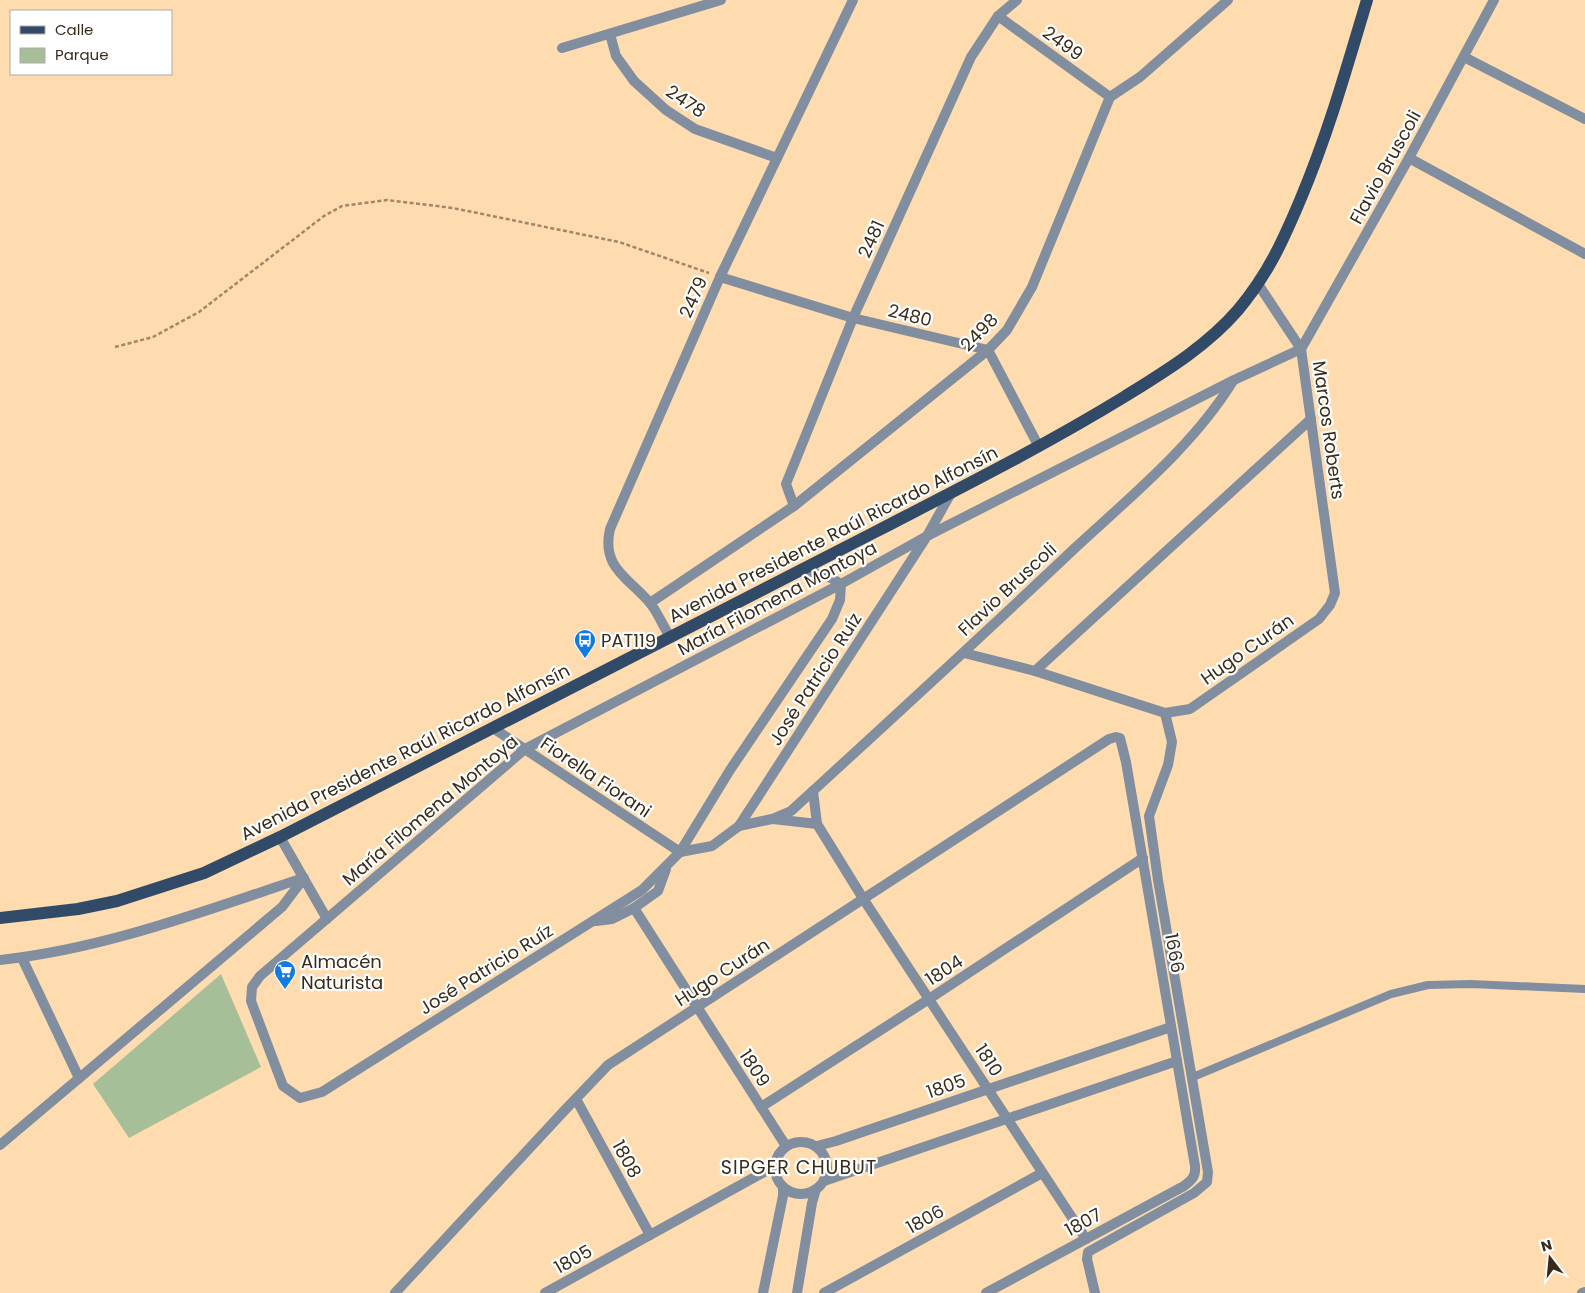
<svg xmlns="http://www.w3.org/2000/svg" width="1585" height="1293" font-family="Poppins,sans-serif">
<rect width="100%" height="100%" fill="#fedcaf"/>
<path fill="#a6bf98" d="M221 974 261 1067 129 1138 93 1084Z"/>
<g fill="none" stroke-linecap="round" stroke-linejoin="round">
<path stroke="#9f8767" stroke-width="2.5" stroke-dasharray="4 2.5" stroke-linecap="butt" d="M115 347 153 337 199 312 324 216 342 206 387 200 453 208 619 242 709 273"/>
<path stroke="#808ea0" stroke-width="8" d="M1193 1077 1391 994 1428 985 1471 984 1585 989"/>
<g stroke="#808ea0" stroke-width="10">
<path d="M998 16 1110 97"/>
<path d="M610 34 616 56 634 81 666 110 695 129 777 158"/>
<path d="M562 48 721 0"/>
<path d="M1464 57 1585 119"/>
<path d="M1409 158 1585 254"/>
<path d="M720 277 853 318 988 350 1039 447"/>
<path d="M1301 349 1409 158 1494 0"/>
<path d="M794 506 786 484 853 318 971 57 998 16 1017 0"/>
<path d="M802 569 831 578 841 584 840 600 832 619 730 770 680 852 642 890 322 1092 300 1098 283 1086 251 1001 252 987 260 976 525 749 841 584 927 536 1234 380 1301 349"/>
<path d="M650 603 794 506 988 350 1007 330 1032 287 1110 97 1140 77 1228 0"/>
<path d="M670 637C663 626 658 613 650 603 629 578 601 568 610 529L720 277 853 0"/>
<path d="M964 653 1035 671 1165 713 1190 709 1319 619 1330 605 1335 593 1301 349 1258 284"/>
<path d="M1035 671 1311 419"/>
<path d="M493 728 680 852"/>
<path d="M773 819 817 824 813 791"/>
<path d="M817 824 864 900 1086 1239"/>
<path d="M739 826 772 819 791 811C886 724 981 637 1075 548 1130 497 1194 445 1233 381"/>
<path d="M280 837 327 919"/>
<path d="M680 852 712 846 739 826 927 536 951 493"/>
<path d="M634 908 786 1146"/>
<path d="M596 921 612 919 634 908 658 891 666 869"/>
<path d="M22 958 79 1078"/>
<path d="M0 960C104 949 204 911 303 878"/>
<path d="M576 1099 650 1235"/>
<path d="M761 1107 929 999 1143 858"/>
<circle cx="801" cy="1168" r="26"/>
<path d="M0 1145 282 907 304 878"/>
<path d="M817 1146 836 1141 1171 1027"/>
<path d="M824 1181 1177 1061"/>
<path d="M395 1293 564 1111 608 1065 1109 739 1116 737 1120 738 1126 762 1195 1166C1196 1176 1192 1180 1184 1186L986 1293"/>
<path d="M545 1293 775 1166"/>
<path d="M763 1293 783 1196V1187"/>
<path d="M797 1293 812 1203 816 1189"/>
<path d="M824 1293 1042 1173"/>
<path d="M1095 1293 1087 1259 1088 1252 1194 1193 1207 1182 1208 1172 1158 880 1149 816 1168 765 1172 742 1165 713"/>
<path d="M1582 1293 1585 1292"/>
</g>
<path stroke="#314a68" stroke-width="12" d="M0 918 78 909 117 901 204 873 280 837C479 735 678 633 877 531 960 488 1044 446 1124 397 1164 372 1206 347 1238 310 1268 274 1283 241 1301 198 1328 134 1347 67 1367 0"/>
</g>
<defs>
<g id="bus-pin" transform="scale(1.125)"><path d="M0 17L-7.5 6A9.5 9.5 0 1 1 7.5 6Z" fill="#137ae2" stroke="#fff"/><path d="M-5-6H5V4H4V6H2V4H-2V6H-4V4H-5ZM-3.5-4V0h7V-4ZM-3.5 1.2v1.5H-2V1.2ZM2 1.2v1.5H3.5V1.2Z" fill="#fff"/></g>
<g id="supermarket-pin" transform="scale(1.125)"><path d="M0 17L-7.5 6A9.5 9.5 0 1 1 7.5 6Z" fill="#137ae2" stroke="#fff"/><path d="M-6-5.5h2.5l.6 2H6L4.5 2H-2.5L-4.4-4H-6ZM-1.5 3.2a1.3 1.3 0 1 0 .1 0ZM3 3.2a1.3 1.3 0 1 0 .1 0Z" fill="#fff"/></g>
</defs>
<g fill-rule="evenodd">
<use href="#bus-pin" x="585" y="640"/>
<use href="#supermarket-pin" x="285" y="971"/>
</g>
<g text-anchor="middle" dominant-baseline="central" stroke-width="4.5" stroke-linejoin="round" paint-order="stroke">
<g font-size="18" fill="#382b19" stroke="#fff">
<text transform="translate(1063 43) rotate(36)">2499</text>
<text transform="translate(686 101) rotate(34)">2478</text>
<text transform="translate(1385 167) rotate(-61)">Flavio Bruscoli</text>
<text transform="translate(871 239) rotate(-66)">2481</text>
<text transform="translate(693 297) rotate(-66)">2479</text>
<text transform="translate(910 315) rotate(14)">2480</text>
<text transform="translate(979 332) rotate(-46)">2498</text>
<text transform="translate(1329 430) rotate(82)">Marcos Roberts</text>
<text transform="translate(833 534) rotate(-27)">Avenida Presidente Raúl Ricardo Alfonsín</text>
<text transform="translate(1007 589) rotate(-43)">Flavio Bruscoli</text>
<text transform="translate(777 598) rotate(-28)">María Filomena Montoya</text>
<text transform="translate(1247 649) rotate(-35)">Hugo Curán</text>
<text transform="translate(815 679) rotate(-57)">José Patricio Ruíz</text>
<text transform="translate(405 752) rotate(-27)">Avenida Presidente Raúl Ricardo Alfonsín</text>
<text transform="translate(596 777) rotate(34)">Fiorella Fiorani</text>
<text transform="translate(430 810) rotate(-40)">María Filomena Montoya</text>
<text transform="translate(1175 953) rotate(80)">1666</text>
<text transform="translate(486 969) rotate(-32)">José Patricio Ruíz</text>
<text transform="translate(944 970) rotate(-33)">1804</text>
<text transform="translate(722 972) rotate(-33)">Hugo Curán</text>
<text transform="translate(989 1060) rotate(57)">1810</text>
<text transform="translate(755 1068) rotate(57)">1809</text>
<text transform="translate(946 1086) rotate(-19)">1805</text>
<text transform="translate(627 1159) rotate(61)">1808</text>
<text transform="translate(925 1219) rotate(-29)">1806</text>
<text transform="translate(1083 1222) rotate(-28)">1807</text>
<text transform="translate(573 1259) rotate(-29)">1805</text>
</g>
<g font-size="18" fill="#382b19" stroke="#fff" text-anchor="start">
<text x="601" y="640">PAT119</text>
<text x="301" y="961">Almacén<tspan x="301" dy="21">Naturista</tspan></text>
</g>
<g font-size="19" letter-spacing="1" fill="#382b19" stroke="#fff">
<text x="799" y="1167">SIPGER CHUBUT</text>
</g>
</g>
<rect x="10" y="10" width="162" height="65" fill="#ffffff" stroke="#afaaa3"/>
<rect x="20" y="26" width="25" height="8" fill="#314a68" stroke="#afaaa3"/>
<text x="55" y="35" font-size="15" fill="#382b19">Calle</text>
<rect x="20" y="48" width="25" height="15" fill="#a6bf98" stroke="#afaaa3"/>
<text x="55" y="60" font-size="15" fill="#382b19">Parque</text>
<g transform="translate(1550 1258) rotate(344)" stroke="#ffffff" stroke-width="4" paint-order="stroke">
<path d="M0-4L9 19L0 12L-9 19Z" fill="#382b19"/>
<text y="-8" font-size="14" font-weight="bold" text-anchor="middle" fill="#382b19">N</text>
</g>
</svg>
